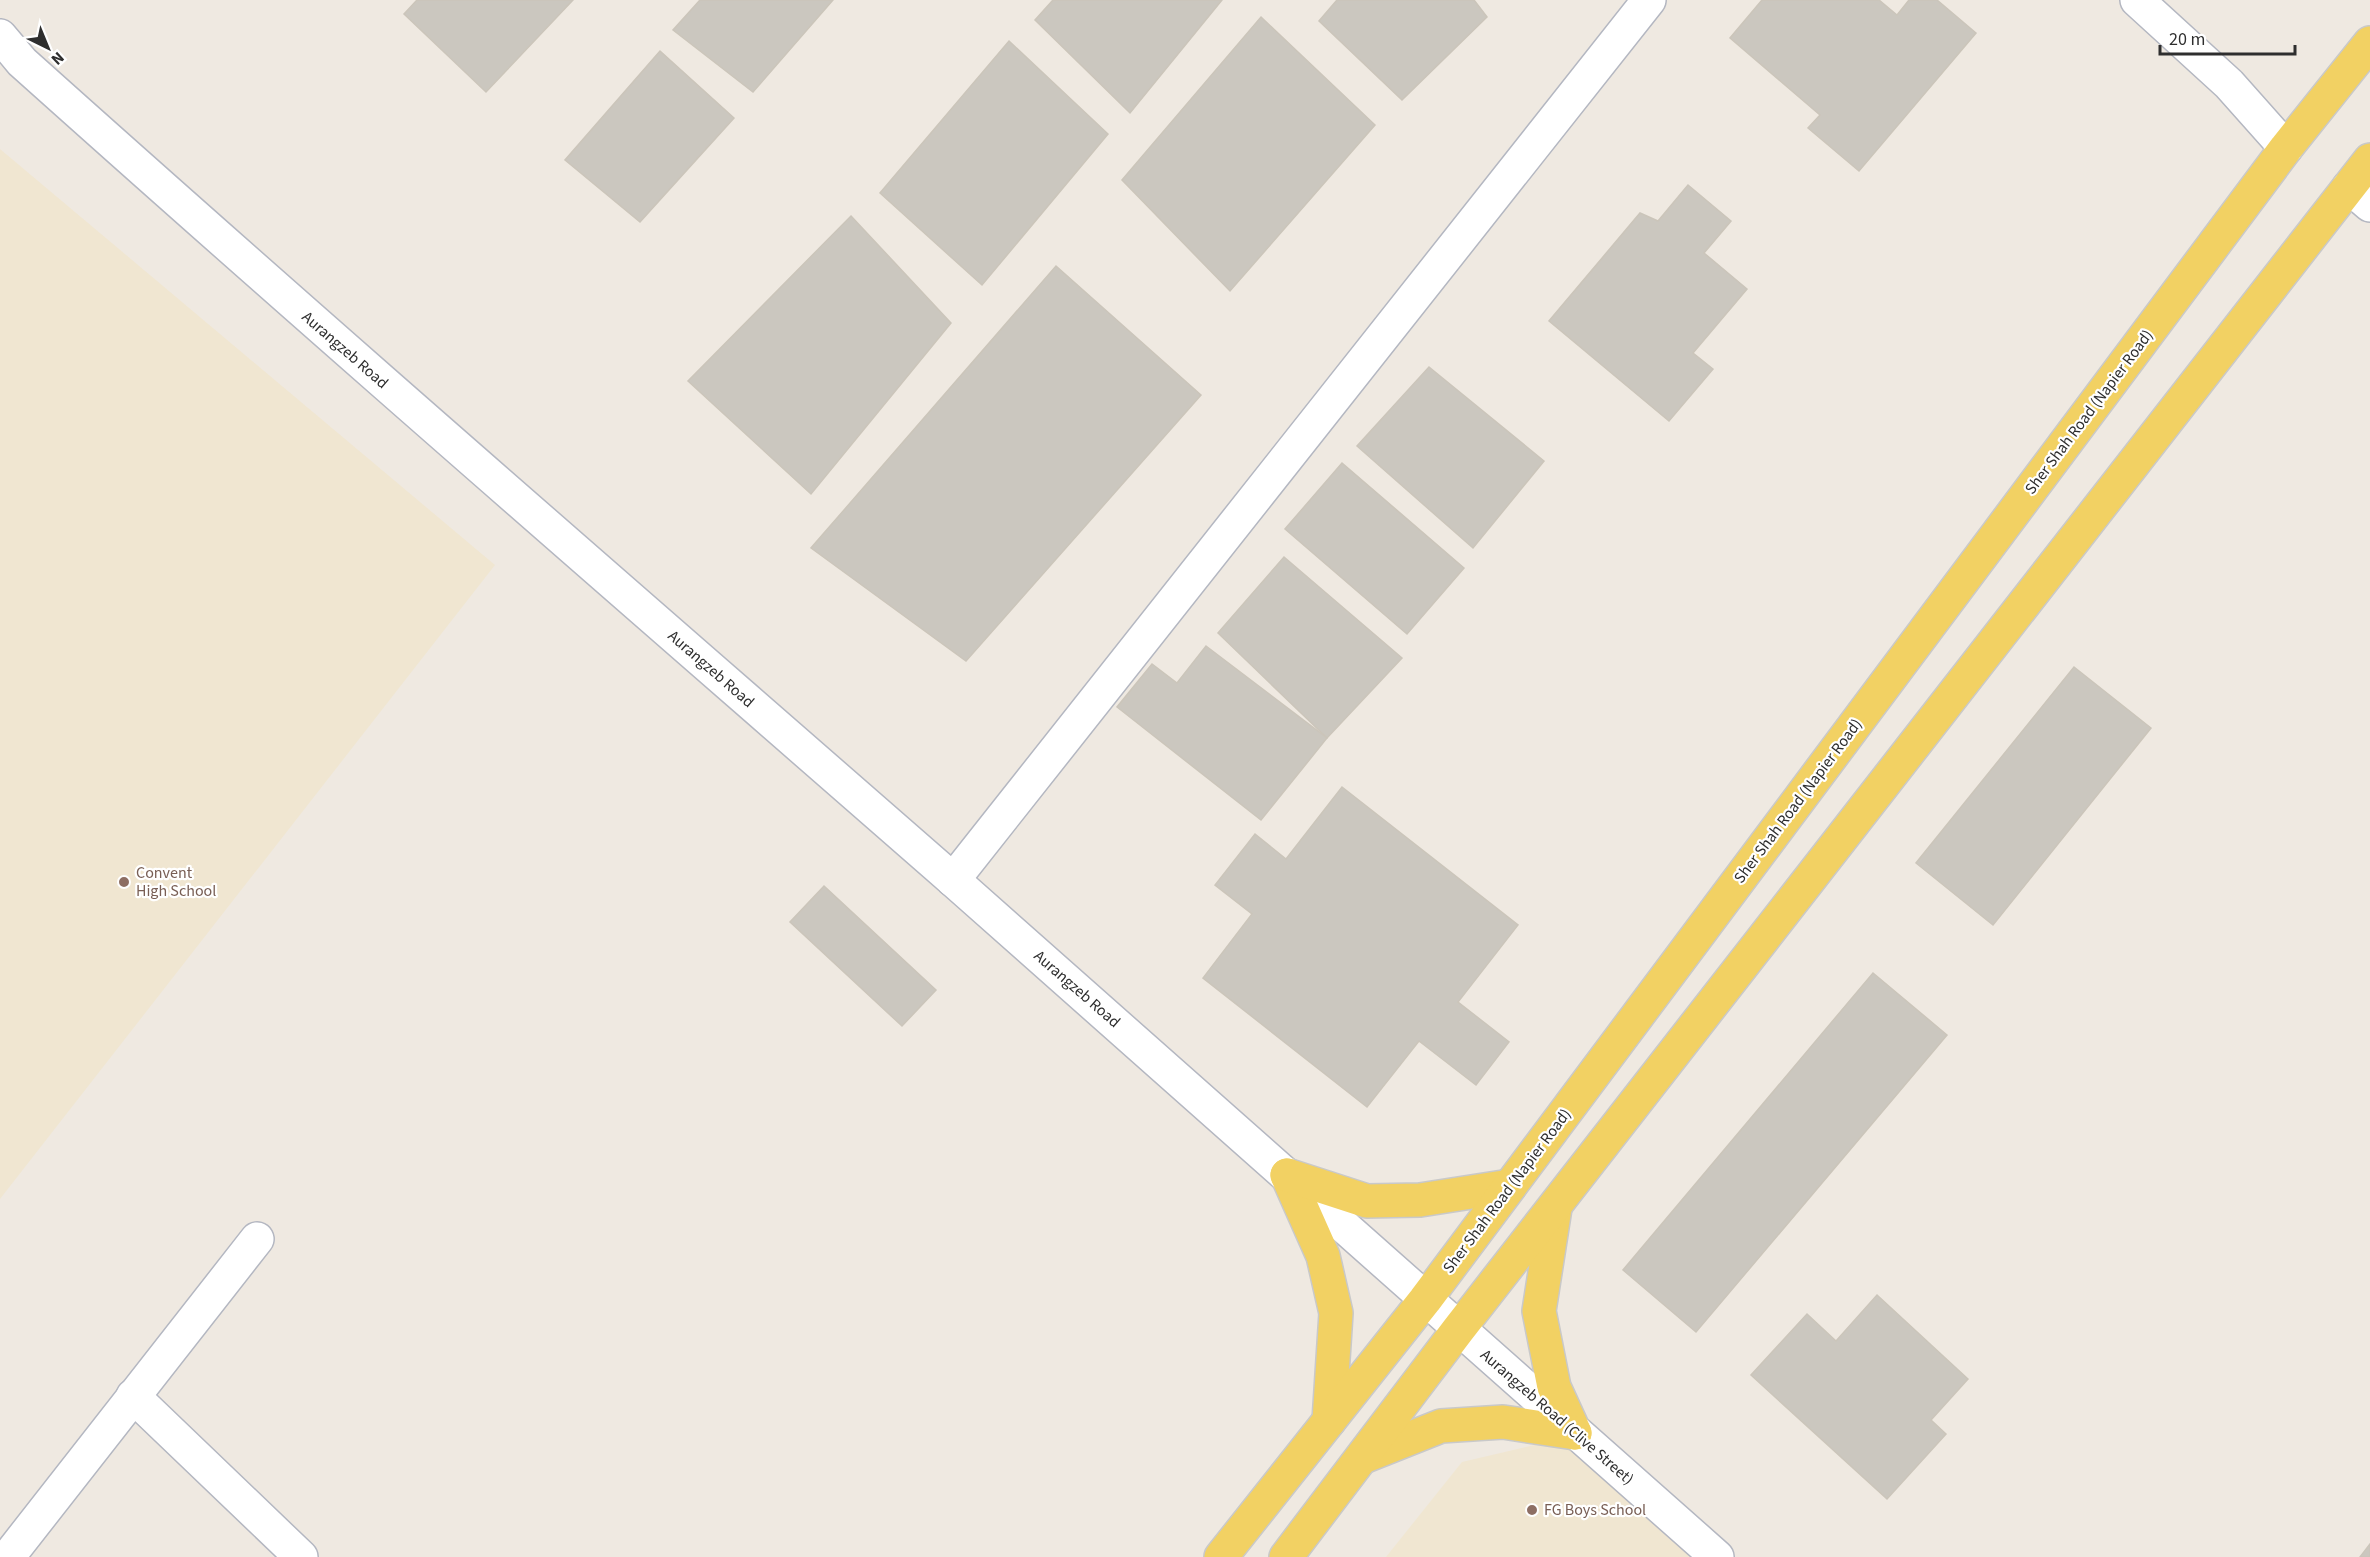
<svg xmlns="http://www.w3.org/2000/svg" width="2370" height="1557" font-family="'Source Sans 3',sans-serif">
<rect width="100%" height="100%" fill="#efe9e1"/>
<g fill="#f0e6d1">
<path d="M0 149 495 565 0 1199Z"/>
<path d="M1560 1439 1693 1557H1386L1462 1462Z"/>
</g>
<g fill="#cbc7bf" stroke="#cbc5ba" stroke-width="1.5">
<path d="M417 0H573L486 92 404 14Z"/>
<path d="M700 0H833L753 92 673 30Z"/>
<path d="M1053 0H1222L1130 113 1035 20Z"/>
<path d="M1337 0H1474L1487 17 1402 100 1319 21Z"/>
<path d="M1762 0H1879L1897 15 1909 0H1937L1976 33 1859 171 1808 128 1820 115 1730 38Z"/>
<path d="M1261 17 1375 125 1230 291 1122 180Z"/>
<path d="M1009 41 1108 134 982 285 880 193Z"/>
<path d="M660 51 734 118 640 222 565 160Z"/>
<path d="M1688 185 1731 221 1704 253 1747 289 1693 353 1713 369 1669 421 1549 321 1640 213 1658 221Z"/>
<path d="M851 216 951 323 811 494 688 381Z"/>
<path d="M1056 266 1201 395 966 661 811 548Z"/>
<path d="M1429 367 1544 461 1473 548 1357 446Z"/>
<path d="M1342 463 1464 568 1407 634 1285 529Z"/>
<path d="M1284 557 1402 658 1327 738 1218 633Z"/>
<path d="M1206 646 1327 738 1261 820 1117 707 1152 664 1177 683Z"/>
<path d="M2074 667 2151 728 1993 925 1916 863Z"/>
<path d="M1342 787 1518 925 1458 1002 1509 1042 1476 1085 1419 1041 1367 1107 1203 978 1252 914 1215 885 1255 834 1286 859Z"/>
<path d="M824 886 936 990 902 1026 790 922Z"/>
<path d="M1873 973 1947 1035 1696 1332 1623 1270Z"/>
<path d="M1877 1295 1968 1379 1931 1420 1946 1434 1887 1499 1751 1375 1807 1314 1836 1341Z"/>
<path d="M2370 1544V1557H2360Z"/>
</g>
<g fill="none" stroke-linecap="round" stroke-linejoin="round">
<g stroke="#b4b7c1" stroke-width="36">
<g id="minor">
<path d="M2137 0 2229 84 2286 148"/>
<path d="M953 880 1649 0"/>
<path d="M133 1396 301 1557"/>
<path d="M8 1557 257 1239"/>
</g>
</g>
<g stroke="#b4b7c1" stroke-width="36">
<g id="tertiary">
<path d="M0 36 22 62C330 338 642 608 952 879 1208 1104 1461 1332 1717 1557"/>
<path d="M2349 187 2370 205"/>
</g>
</g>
<g stroke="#c9c9c9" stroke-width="36">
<g id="primary">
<path d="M1287 1175 1323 1256 1336 1313 1329 1421"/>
<path d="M1287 1175 1367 1201 1420 1200 1510 1186"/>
<path d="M1555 1208 1539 1311 1554 1387 1575 1433"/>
<path d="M1363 1457 1441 1426 1503 1422 1575 1433"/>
<path d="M1221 1557 1425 1300 2286 148 2370 43"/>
<path d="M1286 1557 1458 1330 2370 160"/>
</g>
</g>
<use href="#minor" stroke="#fff" stroke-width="33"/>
<use href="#tertiary" stroke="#fff" stroke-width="33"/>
<use href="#primary" stroke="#f2d163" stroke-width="33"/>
</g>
<g fill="#8d6e63" stroke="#fff" stroke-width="2">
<circle cx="124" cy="882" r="6"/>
<circle cx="1532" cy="1510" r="6"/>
</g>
<g text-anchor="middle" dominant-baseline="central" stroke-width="4.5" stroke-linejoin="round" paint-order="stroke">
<g font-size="16" fill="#2e2e2e" stroke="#fff">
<text transform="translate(345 350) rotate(41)">Aurangzeb Road</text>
<text transform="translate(2089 412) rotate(-53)">Sher Shah Road (Napier Road)</text>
<text transform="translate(711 669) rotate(41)">Aurangzeb Road</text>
<text transform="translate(1798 801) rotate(-53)">Sher Shah Road (Napier Road)</text>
<text transform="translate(1077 989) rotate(41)">Aurangzeb Road</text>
<text transform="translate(1507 1191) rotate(-53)">Sher Shah Road (Napier Road)</text>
<text transform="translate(1557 1417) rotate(41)">Aurangzeb Road (Clive Street)</text>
</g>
<g font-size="16" fill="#785e54" stroke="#fff" text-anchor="start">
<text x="136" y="873">Convent<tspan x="136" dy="18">High School</tspan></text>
<text x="1544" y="1510">FG Boys School</text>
</g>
</g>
<g transform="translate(48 48) rotate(137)" stroke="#ffffff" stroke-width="4.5" paint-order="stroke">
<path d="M0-4.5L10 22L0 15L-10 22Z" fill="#2e2e2e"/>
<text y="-9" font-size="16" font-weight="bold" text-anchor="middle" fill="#2e2e2e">N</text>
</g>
<path d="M2160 45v9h135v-9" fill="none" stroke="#2e2e2e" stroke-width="3"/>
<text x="2169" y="45" font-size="18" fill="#2e2e2e" stroke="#ffffff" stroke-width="4.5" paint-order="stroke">20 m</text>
</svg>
